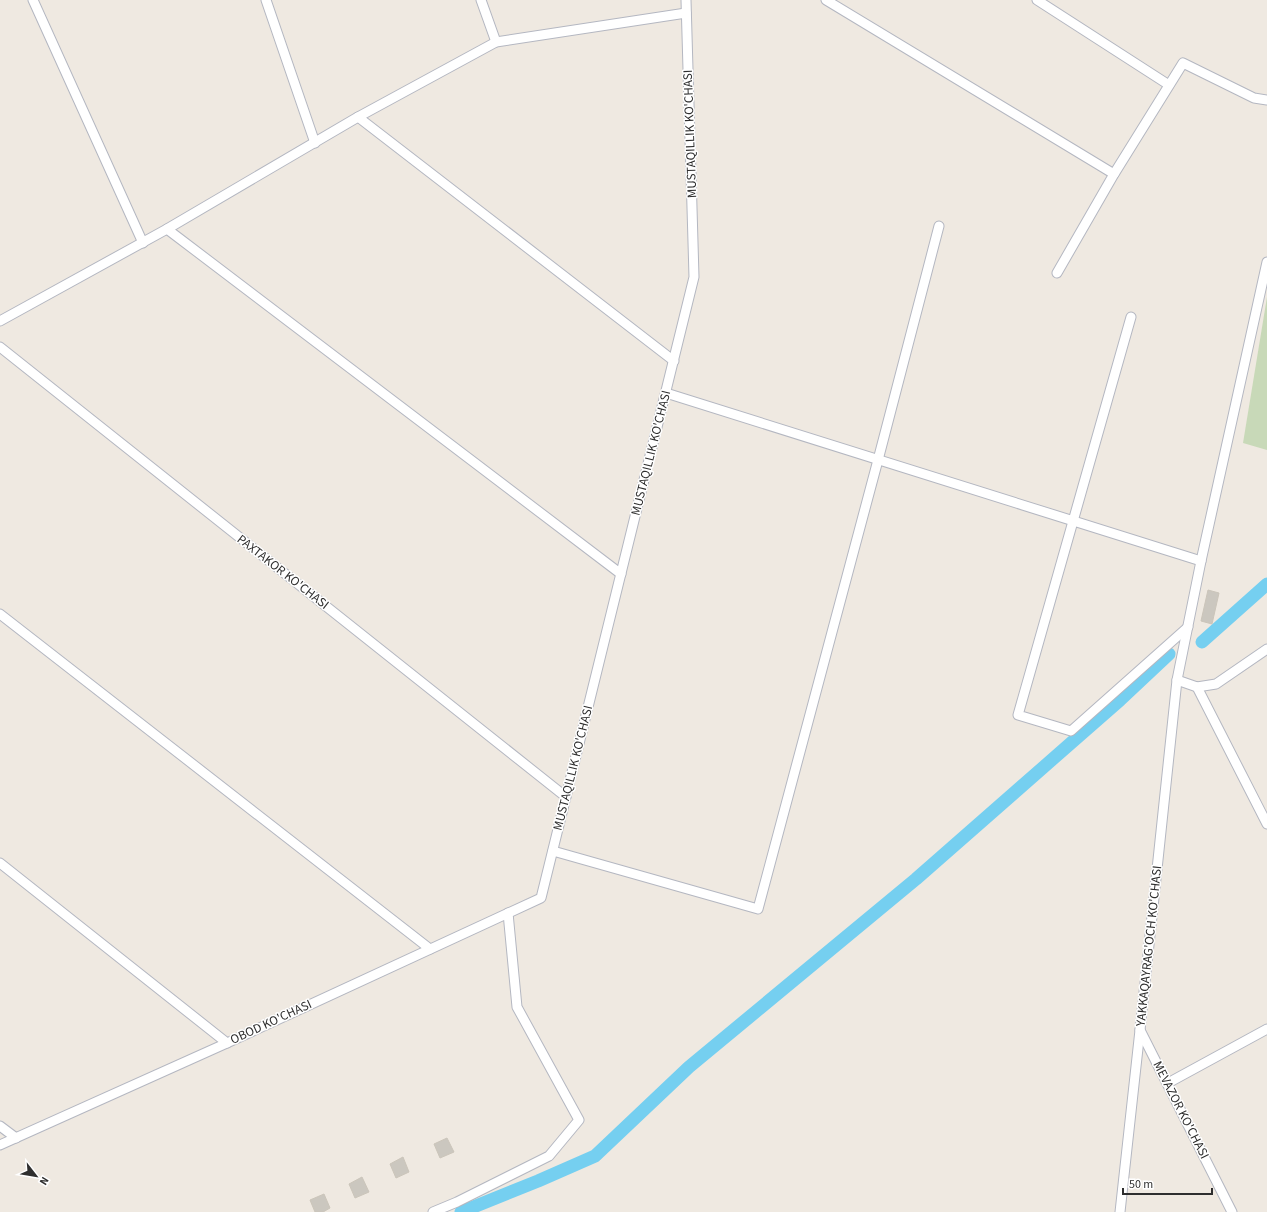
<svg xmlns="http://www.w3.org/2000/svg" width="1267" height="1212" font-family="'Source Sans 3',sans-serif">
<rect width="100%" height="100%" fill="#efe9e1"/>
<path fill="#c8d9b8" d="M1267 297V450L1243 443Z"/>
<g fill="none" stroke-linecap="round" stroke-linejoin="round">
<g stroke="#75cff0" stroke-width="13">
<path d="M1202 642 1267 584"/>
<path d="M461 1212 538 1181 595 1156 689 1067 916 879 1120 700 1169 654"/>
</g>
</g>
<g fill="#cbc7bf" stroke="#cbc5ba">
<path d="M1208 590 1219 593 1212 624 1201 621Z"/>
<path d="M447 1138 454 1152 440 1158 434 1144Z"/>
<path d="M403 1157 409 1172 396 1178 390 1164Z"/>
<path d="M362 1177 369 1192 355 1198 349 1184Z"/>
<path d="M324 1194 330 1208 323 1212H315L310 1200Z"/>
</g>
<g fill="none" stroke-linecap="round" stroke-linejoin="round">
<g stroke="#b4b7c1" stroke-width="11">
<g id="street">
<path d="M33 0 143 243"/>
<path d="M266 0 315 143"/>
<path d="M481 0 496 42"/>
<path d="M826 0 1114 174"/>
<path d="M1037 0 1169 85"/>
<path d="M358 117 674 361"/>
<path d="M167 229 621 574"/>
<path d="M1057 273 1114 174 1183 63 1254 98 1267 100"/>
<path d="M1131 317 1018 715 1071 731 1188 627"/>
<path d="M0 321 167 229 358 117 496 42 686 13"/>
<path d="M0 347 566 797"/>
<path d="M666 393 1201 561"/>
<path d="M0 614 430 949"/>
<path d="M1177 680 1197 687 1216 684 1267 649"/>
<path d="M1197 687 1267 824"/>
<path d="M553 851 758 909 878 460 939 226"/>
<path d="M0 863 227 1043"/>
<path d="M1140 1030 1232 1212"/>
<path d="M1168 1083 1267 1029"/>
<path d="M0 1126 16 1138"/>
<path d="M0 1145 227 1043 541 898 694 277 686 0"/>
<path d="M433 1212 457 1202 549 1156 579 1120 517 1007 508 913"/>
<path d="M1120 1212 1140 1030 1177 680 1201 561 1267 262"/>
</g>
</g>
<use href="#street" stroke="#fff" stroke-width="9"/>
</g>
<g text-anchor="middle" dominant-baseline="central" stroke-width="3" stroke-linejoin="round" paint-order="stroke">
<g font-size="13" fill="#2e2e2e" stroke="#fff">
<text transform="translate(690 134) rotate(-92)">MUSTAQILLIK KO'CHASI</text>
<text transform="translate(651 453) rotate(-76)">MUSTAQILLIK KO'CHASI</text>
<text transform="translate(283 572) rotate(38)">PAXTAKOR KO'CHASI</text>
<text transform="translate(573 768) rotate(-76)">MUSTAQILLIK KO'CHASI</text>
<text transform="translate(1149 946) rotate(-84)">YAKKAQAYRAG'OCH KO'CHASI</text>
<text transform="translate(271 1022) rotate(-25)">OBOD KO'CHASI</text>
<text transform="translate(1181 1110) rotate(63)">MEVAZOR KO'CHASI</text>
</g>
</g>
<g transform="translate(36 1176) rotate(121)" stroke="#ffffff" stroke-width="3" paint-order="stroke">
<path d="M0-3L7 15L0 10L-7 15Z" fill="#2e2e2e"/>
<text y="-6" font-size="11" font-weight="bold" text-anchor="middle" fill="#2e2e2e">N</text>
</g>
<path d="M1123 1188v6h89v-6" fill="none" stroke="#2e2e2e" stroke-width="2"/>
<text x="1129" y="1188" font-size="12" fill="#2e2e2e" stroke="#ffffff" stroke-width="3" paint-order="stroke">50 m</text>
</svg>
